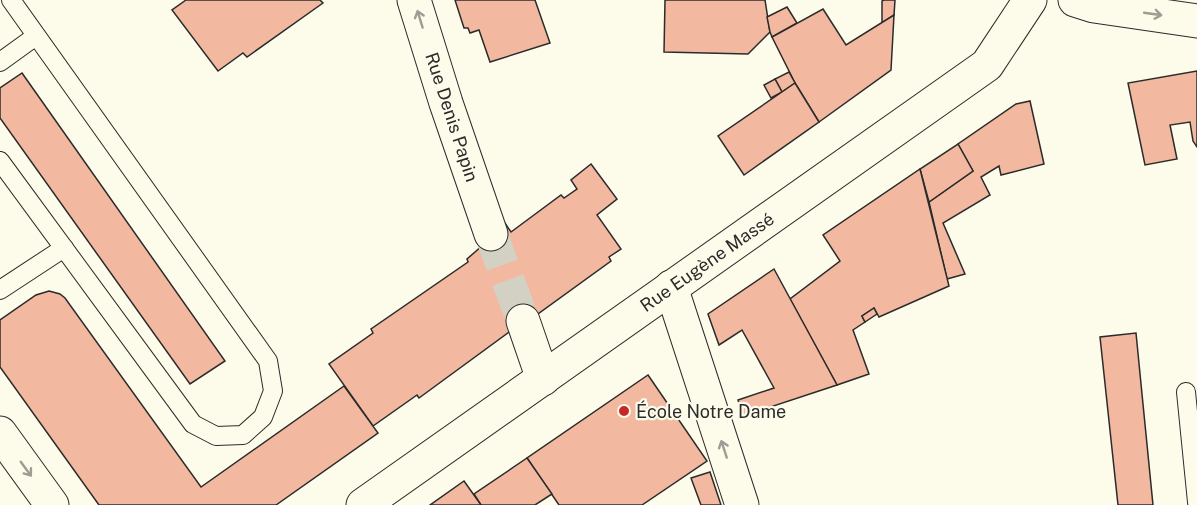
<svg xmlns="http://www.w3.org/2000/svg" width="1197" height="505" font-family="'Public Sans',sans-serif">
<rect width="100%" height="100%" fill="#fdfbea"/>
<g fill="#f2b8a0" stroke="#2b2b2b" stroke-width="1.5">
<path d="M186 0H320L323 3 247 57 243 53 218 71 172 10Z"/>
<path d="M455 0H535L550 43 490 62 479 30 470 33 468 28H464Z"/>
<path d="M665 0H765L770 32 748 54 664 52Z"/>
<path d="M884 0H895L894 15 882 23V1Z"/>
<path d="M787 7 797 23 772 37 770 32 767 17Z"/>
<path d="M823 9 846 45 894 15 891 70 819 122 795 83 772 37Z"/>
<path d="M1197 71V147L1193 141 1190 122 1170 125 1177 159 1145 165 1128 83Z"/>
<path d="M789 72 795 83 782 92 775 79Z"/>
<path d="M22 73 225 361 190 384 0 118V88Z"/>
<path d="M775 79 782 92 771 98 764 85Z"/>
<path d="M795 83 819 122 744 175 718 136Z"/>
<path d="M1030 101 1044 164 1001 175 999 166 981 177 990 195 943 223 965 274 947 279 929 202 973 171 958 144 1016 104Z"/>
<path d="M958 144 973 171 929 202 920 169Z"/>
<path d="M591 164 617 199 597 215 621 249 609 257 611 261 535 316 527 319 419 398 417 395 373 426 329 364 373 333 371 329 468 262 467 259 483 245 481 243 505 223 511 232 561 195 564 198 577 189 571 180Z"/>
<path d="M920 169 949 286 879 317 874 308 862 316 865 322 853 330 869 374 837 385 790 299 840 261 823 235Z"/>
<path d="M774 269 837 385 743 416 738 400 774 388 742 330 719 345 708 314Z"/>
<path d="M49 291 60 294 65 298 201 487 344 386 378 433 276 505H99L0 367V320L36 295Z"/>
<path d="M874 308 877 314 865 322 862 316Z"/>
<path d="M1136 333 1142 394 1153 505H1118L1100 337Z"/>
<path d="M648 375 707 461 642 505H559L527 458Z"/>
<path d="M527 458 552 494 535 505H481L474 494Z"/>
<path d="M710 472 721 505H701L691 478Z"/>
<path d="M464 481 481 505H430Z"/>
</g>
<g fill="none" stroke-linecap="round" stroke-linejoin="round">
<path stroke="#d3d1c4" stroke-width="33" stroke-dasharray="33 16" stroke-linecap="butt" d="M491 234 523 321"/>
<g stroke="#2b2b2b" stroke-width="20">
<g id="lane">
<path d="M0 62 36 36"/>
<path d="M0 161 193 424 216 436 243 435 263 417 273 391 268 361 11 0"/>
<path d="M0 290 64 248"/>
<path d="M1186 392 1197 502"/>
</g>
</g>
<g stroke="#2b2b2b" stroke-width="35">
<g id="street">
<path d="M414 0 446 103 491 234"/>
<path d="M1075 0 1094 6 1197 21"/>
<path d="M671 287 742 505"/>
<path d="M523 321 543 379"/>
<path d="M0 433 52 505"/>
</g>
</g>
<g stroke="#2b2b2b" stroke-width="35">
<path id="secondary" d="M363 505 987 65 1030 0"/>
</g>
<use href="#lane" stroke="#fdfbea" stroke-width="18"/>
<use href="#street" stroke="#fdfbea" stroke-width="33"/>
<use href="#secondary" stroke="#fdfbea" stroke-width="33"/>
</g>
<defs><path id="oneway-shaft" d="M-6 0H5M1.5-3L5.5 0L1.5 3" fill="none" stroke-width="1.6" stroke-linecap="round" stroke-linejoin="round" transform="scale(1.5)"/></defs>
<g stroke="#9e9d94">
<use href="#oneway-shaft" transform="translate(1153 14) rotate(8)"/>
<use href="#oneway-shaft" transform="translate(420 19) rotate(-107)"/>
<use href="#oneway-shaft" transform="translate(724 449) rotate(-108)"/>
<use href="#oneway-shaft" transform="translate(26 469) rotate(54)"/>
</g>
<circle fill="#c62828" stroke="#fdfbea" stroke-width="2" cx="624" cy="411" r="6"/>
<g text-anchor="middle" dominant-baseline="central" stroke-width="4.5" stroke-linejoin="round" paint-order="stroke">
<g font-size="18" fill="#2b2b2b" stroke="#fdfbea">
<text transform="translate(452 117) rotate(72)">Rue Denis Papin</text>
<text transform="translate(707 262) rotate(-35)">Rue Eugène Massé</text>
</g>
<g font-size="18" fill="#2b2b2b" stroke="#fdfbea" text-anchor="start">
<text x="636" y="411">École Notre Dame</text>
</g>
</g>
</svg>
